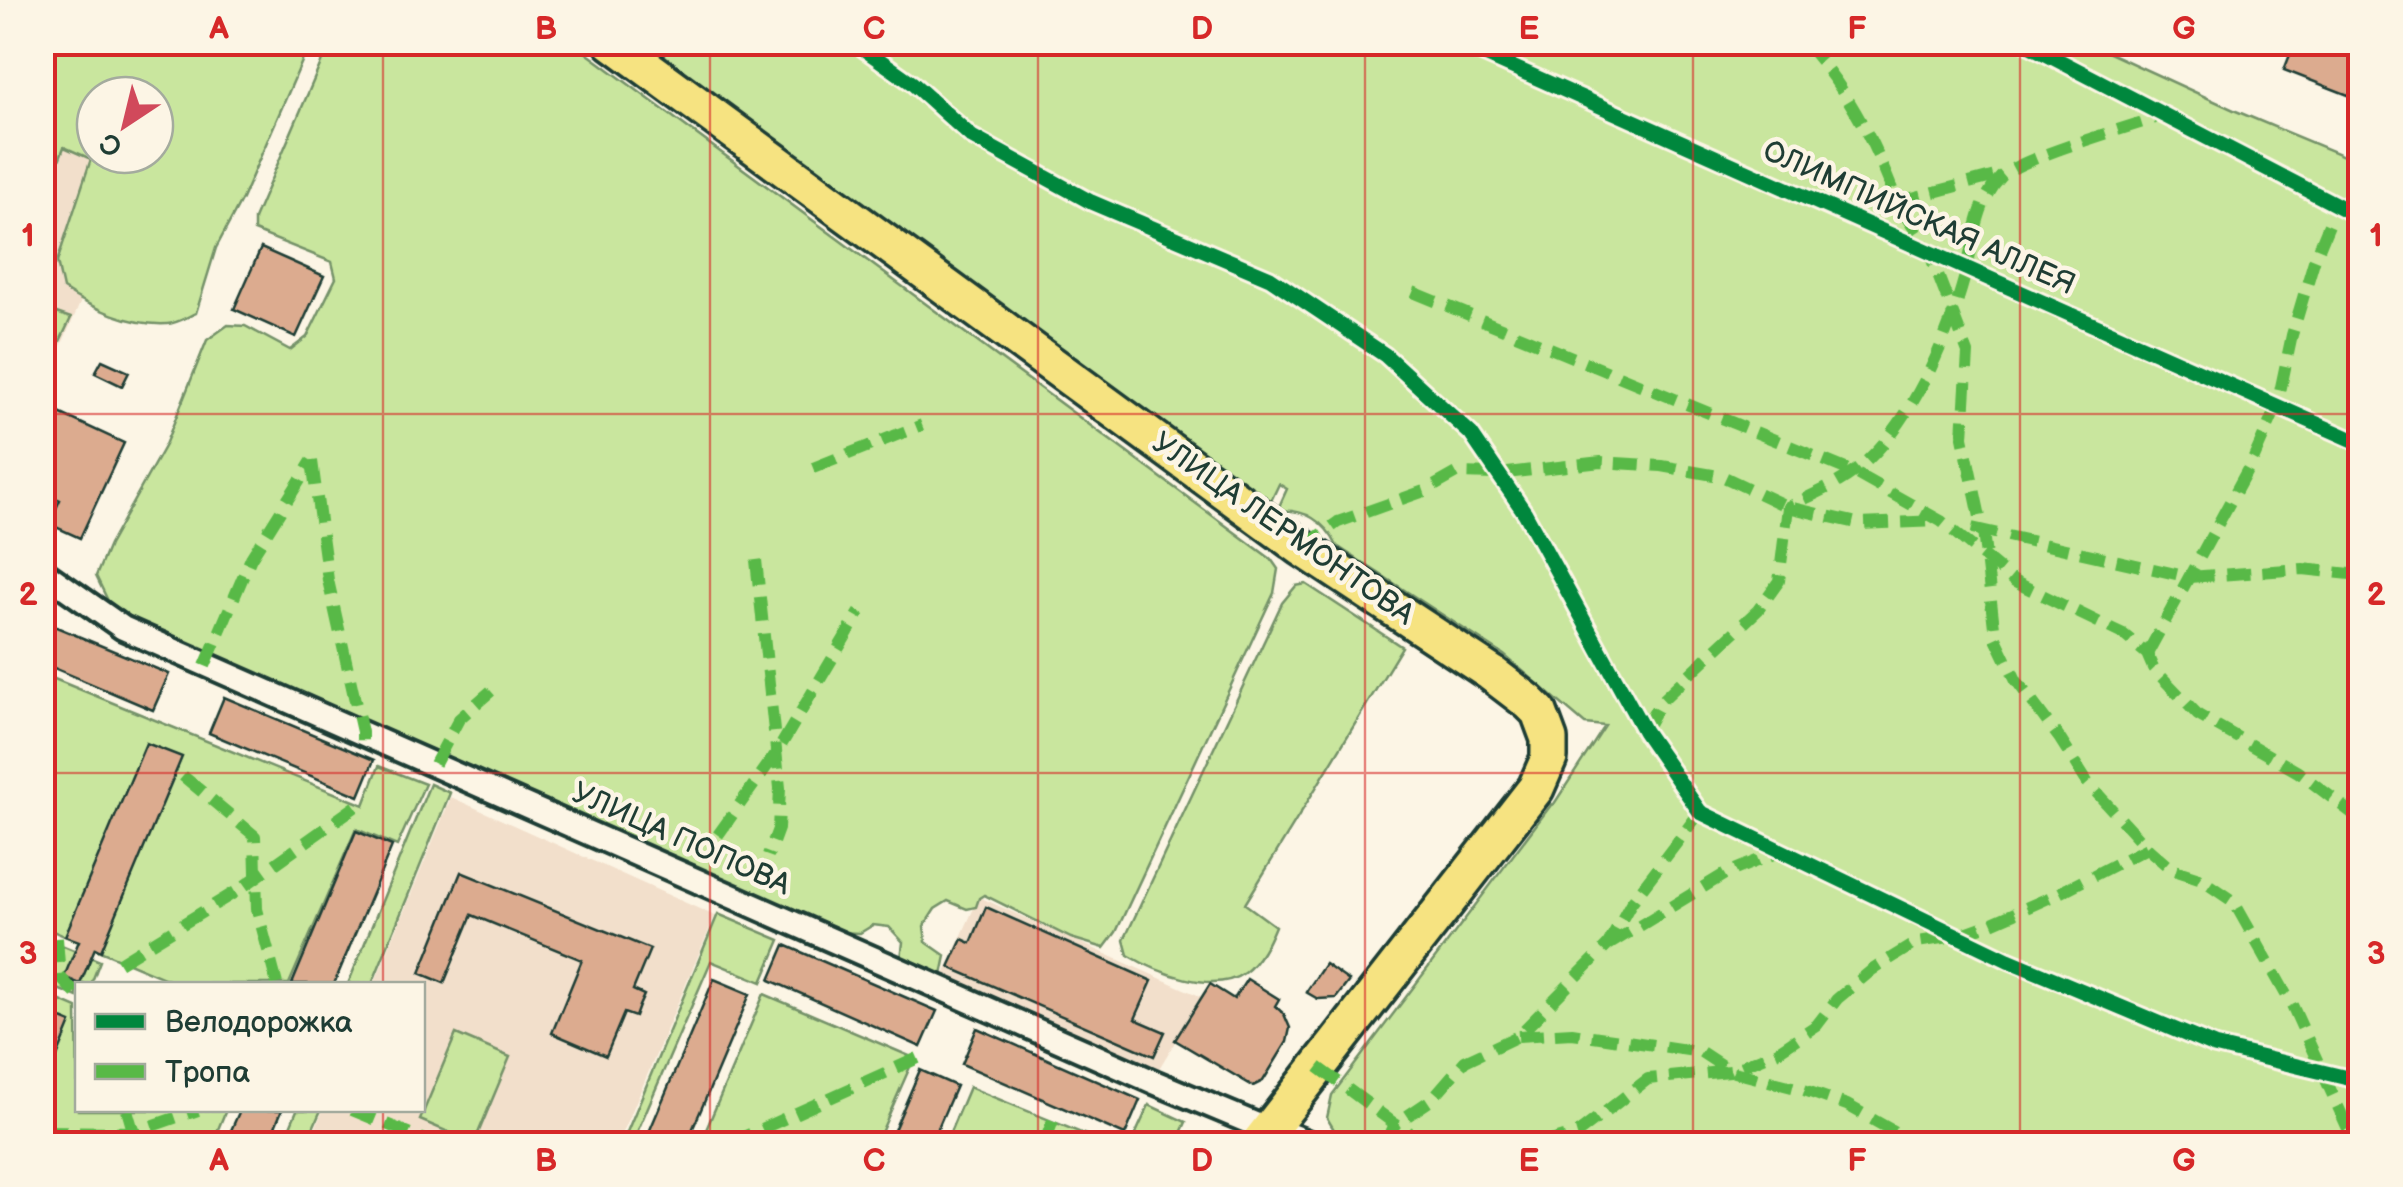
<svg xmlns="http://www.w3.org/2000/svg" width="2403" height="1187" font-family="'Balsamiq Sans',sans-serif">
<rect width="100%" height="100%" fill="#fcf5e5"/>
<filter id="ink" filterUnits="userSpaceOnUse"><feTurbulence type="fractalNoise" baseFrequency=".01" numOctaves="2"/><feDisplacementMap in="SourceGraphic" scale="20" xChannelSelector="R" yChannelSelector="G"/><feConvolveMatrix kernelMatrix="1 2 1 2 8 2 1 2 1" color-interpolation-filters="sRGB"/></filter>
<g filter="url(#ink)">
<g fill="#f2dfcb">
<path d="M43 137 135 179 43 387Z"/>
<path d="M451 797 715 916 618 1144H309L323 1110H422V984H374Z"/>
<path d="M979 897 1202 997 1157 1072 943 977Z"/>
</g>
<g fill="#c9e69e" stroke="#749269" stroke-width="2.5" fill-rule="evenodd">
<path d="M330 42 573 43 1271 559 1278 569 1274 593 1116 932 1104 948 1071 938 984 895 979 898 976 907 967 909 948 901 935 909 924 926 926 942 946 956 942 975 936 979 901 959 903 942 889 927 873 925 860 933 836 932 151 630 111 607 96 576 109 545 165 445 207 340 228 325 245 326 290 350 307 337 336 278 332 262 254 231V219Z"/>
<path d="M42 43H310L242 199 216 248 196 313C187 317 176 324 167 324 131 326 91 308 63 289L57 262 91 159 64 147 43 203ZM95 95H155V155H95Z"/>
<path d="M632 43H2088L2236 111 2346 157 2360 153V1144H1359L1336 1133 1327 1118 1332 1095 1551 805 1554 804 1605 726 1585 724 1504 655 1337 546C1325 521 1304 508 1277 511L1287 489 1279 484 1269 505Z"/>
<path d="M45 309 71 318 43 377 42 310Z"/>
<path d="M1306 584 1402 647 1245 904 1275 926C1268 943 1259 962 1244 973 1214 995 1156 972 1128 955L1124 940 1282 603 1296 586Z"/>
<path d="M42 674 364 805 379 766 425 784 397 846 356 829 289 984H178L43 927Z"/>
<path d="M430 784 450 793 372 984H348Z"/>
<path d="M718 914 780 940 762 982 711 961 632 1144H622Z"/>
<path d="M42 937 100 961 91 984H78L77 997 43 983Z"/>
<path d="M42 993 77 1008 78 1110H226L212 1144H43Z"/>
<path d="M764 994 914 1058 876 1144H700Z"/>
<path d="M456 1034 510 1057 474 1143 420 1120Z"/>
<path d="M969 1087 1108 1144H945Z"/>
<path d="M1149 1105 1186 1122 1176 1144H1131Z"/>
<path d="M297 1110H321L306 1144H283Z"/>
</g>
<g fill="#dcab8f" stroke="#1f3d34" stroke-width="2.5">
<path d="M2295 42H2360V86L2356 98 2284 70Z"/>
<path d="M261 248 324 276 296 337 234 309Z"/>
<path d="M102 360 129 372 122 386 95 373Z"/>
<path d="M57 412 124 443 80 538 49 524 60 500 42 492V444Z"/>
<path d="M42 621 169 674 153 710 42 663Z"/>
<path d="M224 697 374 760 359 796 209 733Z"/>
<path d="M146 743 182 757 101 951 95 948 80 984 64 977 79 941 65 936Z"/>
<path d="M356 831 392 846 334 984H292Z"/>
<path d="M461 872 650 949 633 990 644 995 639 1006 635 1017 624 1013 606 1056 552 1033 582 960 472 915 444 983 420 973Z"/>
<path d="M986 907 1152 981 1135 1019 1165 1032 1154 1056 949 967 962 939 971 943Z"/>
<path d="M785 945 937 1011 921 1047 770 980Z"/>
<path d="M1325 964 1349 981 1336 998 1318 999 1306 992Z"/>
<path d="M714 979 750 994 700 1112 686 1144H644Z"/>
<path d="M1247 979 1279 999 1275 1006 1284 1014 1290 1028 1287 1042 1263 1081 1253 1086 1175 1040 1210 984 1234 999Z"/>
<path d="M42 1011 71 1023 43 1091H42Z"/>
<path d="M977 1028 1140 1100 1125 1135 962 1064Z"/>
<path d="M920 1070 956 1086 931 1144H888Z"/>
<path d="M240 1110H282L268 1144H225Z"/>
</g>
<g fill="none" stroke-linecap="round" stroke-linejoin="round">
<g stroke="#1f3d34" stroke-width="30">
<path id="minor" d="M42 571 123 628 1154 1082 1269 1130"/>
</g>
<g stroke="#1f3d34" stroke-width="35">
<path id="tertiary" d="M1269 1130 1305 1144"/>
</g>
<g stroke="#1f3d34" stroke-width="42">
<path id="primary" d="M612 42 1302 548 1491 673 1529 702 1539 712 1549 739V758L1536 788 1258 1144"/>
</g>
<use href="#minor" stroke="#fcf5e5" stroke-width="22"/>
<use href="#tertiary" stroke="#fcf5e5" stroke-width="28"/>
<use href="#primary" stroke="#f6e381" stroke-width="35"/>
<g stroke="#58b947" stroke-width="12" stroke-dasharray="25 12" stroke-linecap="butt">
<path d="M1804 42C1848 89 1874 142 1897 202L1852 218"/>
<path d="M1413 292 1853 472 1941 521 2015 582 2123 634 2147 654 2153 668 2198 715 2298 772 2360 819"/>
<path d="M312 461 328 580 362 732V747"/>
<path d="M813 468 922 425"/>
<path d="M1972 528 2189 577 2303 569 2360 575"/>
<path d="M1302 548 1338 522 1427 490 1457 473 1498 474 1601 462 1662 466 1724 477 1788 507 1861 524 1938 521"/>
<path d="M756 560 780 788 778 829 768 856"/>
<path d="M2147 654 2254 458 2277 406 2292 335 2314 261 2337 205"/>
<path d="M205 666 251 558 312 461"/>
<path d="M1644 731 1660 702 1758 610 1779 581 1788 507C1810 496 1835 486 1855 471 1911 428 1950 335 1967 268 1975 236 1977 202 2001 177 2019 158 2133 126 2164 115"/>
<path d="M435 764 459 719 491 691"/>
<path d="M183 776 255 836 257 909 277 984"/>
<path d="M718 835 777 752 860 612"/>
<path d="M2147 848 2171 869 2199 878 2234 902 2292 1005 2355 1144"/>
<path d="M57 938 60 977 78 996"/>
<path d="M1608 945 1725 874 1781 851"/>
<path d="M119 963 237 891 362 802"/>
<path d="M1518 1036 1572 1033 1701 1052 1730 1071 1804 1090 1847 1105 1916 1144"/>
<path d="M1318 1067 1395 1124 1429 1144"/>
<path d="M127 1110 137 1144"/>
<path d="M352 1110 435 1144"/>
<path d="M42 1131 134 1132 198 1110"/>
<path d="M728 1144 918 1058"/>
<path d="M1044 1144 1054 1118"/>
<path d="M1386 1144 1395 1124 1431 1100 1465 1061 1518 1036 1608 945 1631 903 1700 812"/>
<path d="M1541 1144 1578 1133 1648 1079 1730 1071 1778 1051 1817 1025 1837 999 1872 970 1917 942 1957 936 1990 924 2053 896 2147 848 2087 782 2060 739 2016 680 1995 636 1983 531 1963 437 1968 353 1929 252 1897 202 2003 174"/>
</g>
<g stroke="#fcf5e5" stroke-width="21">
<g id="cycleway">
<path d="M854 42 912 83 972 137 1091 202 1270 278 1385 355 1471 434 1525 513 1644 731 1700 812 2008 960 2214 1046 2360 1081"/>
<path d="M1456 42 2360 443"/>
<path d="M2023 42 2360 217"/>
</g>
</g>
<use href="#cycleway" stroke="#00873e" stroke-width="15"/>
</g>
</g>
<path fill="none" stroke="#d62828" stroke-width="2.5" stroke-opacity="0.55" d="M383 42V984M710 42V1144M1038 42V1144M1365 42V1144M1693 42V1144M2020 42V1144M42 414H2360M42 773H2360M383 1110V1144"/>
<g text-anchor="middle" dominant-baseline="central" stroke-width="9" stroke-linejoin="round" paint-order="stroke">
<g font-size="30" fill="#1f3d34" stroke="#fcf5e5">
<text transform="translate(1919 218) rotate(24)">ОЛИМПИЙСКАЯ АЛЛЕЯ</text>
<text transform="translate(1283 529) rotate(35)">УЛИЦА ЛЕРМОНТОВА</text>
<text transform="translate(681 839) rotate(24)">УЛИЦА ПОПОВА</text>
</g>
</g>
<rect width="2403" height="1187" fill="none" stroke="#fcf5e5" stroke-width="110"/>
<rect x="75" y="982" width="350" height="130" fill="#fcf5e5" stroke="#a4ab9e" stroke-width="2.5"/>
<rect x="95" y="1014" width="50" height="15" fill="#00873e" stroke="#a4ab9e" stroke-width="2.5"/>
<text x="165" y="1032" font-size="30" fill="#1f3d34">Велодорожка</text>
<rect x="95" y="1064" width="50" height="15" fill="#58b947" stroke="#a4ab9e" stroke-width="2.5"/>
<text x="165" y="1082" font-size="30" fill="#1f3d34">Тропа</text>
<g transform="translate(125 125) rotate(215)"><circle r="48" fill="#fcf5e5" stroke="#a4ab9e" stroke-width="2.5"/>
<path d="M0-8L18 38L0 25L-18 38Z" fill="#d1495b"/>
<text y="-15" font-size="28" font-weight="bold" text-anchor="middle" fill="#1f3d34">С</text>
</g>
<rect x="55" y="55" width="2293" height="1077" fill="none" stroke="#d62828" stroke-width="4"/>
<g font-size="32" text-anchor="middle" font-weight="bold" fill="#d62828">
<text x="219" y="39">A</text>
<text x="546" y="39">B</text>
<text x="874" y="39">C</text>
<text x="1202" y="39">D</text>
<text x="1529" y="39">E</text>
<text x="1857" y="39">F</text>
<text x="2184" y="39">G</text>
<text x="28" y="246">1</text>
<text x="2376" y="246">1</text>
<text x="28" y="605">2</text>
<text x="2376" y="605">2</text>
<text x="28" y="964">3</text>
<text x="2376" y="964">3</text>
<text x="219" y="1171">A</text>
<text x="546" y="1171">B</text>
<text x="874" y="1171">C</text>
<text x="1202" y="1171">D</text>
<text x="1529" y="1171">E</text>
<text x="1857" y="1171">F</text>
<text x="2184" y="1171">G</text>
</g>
</svg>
